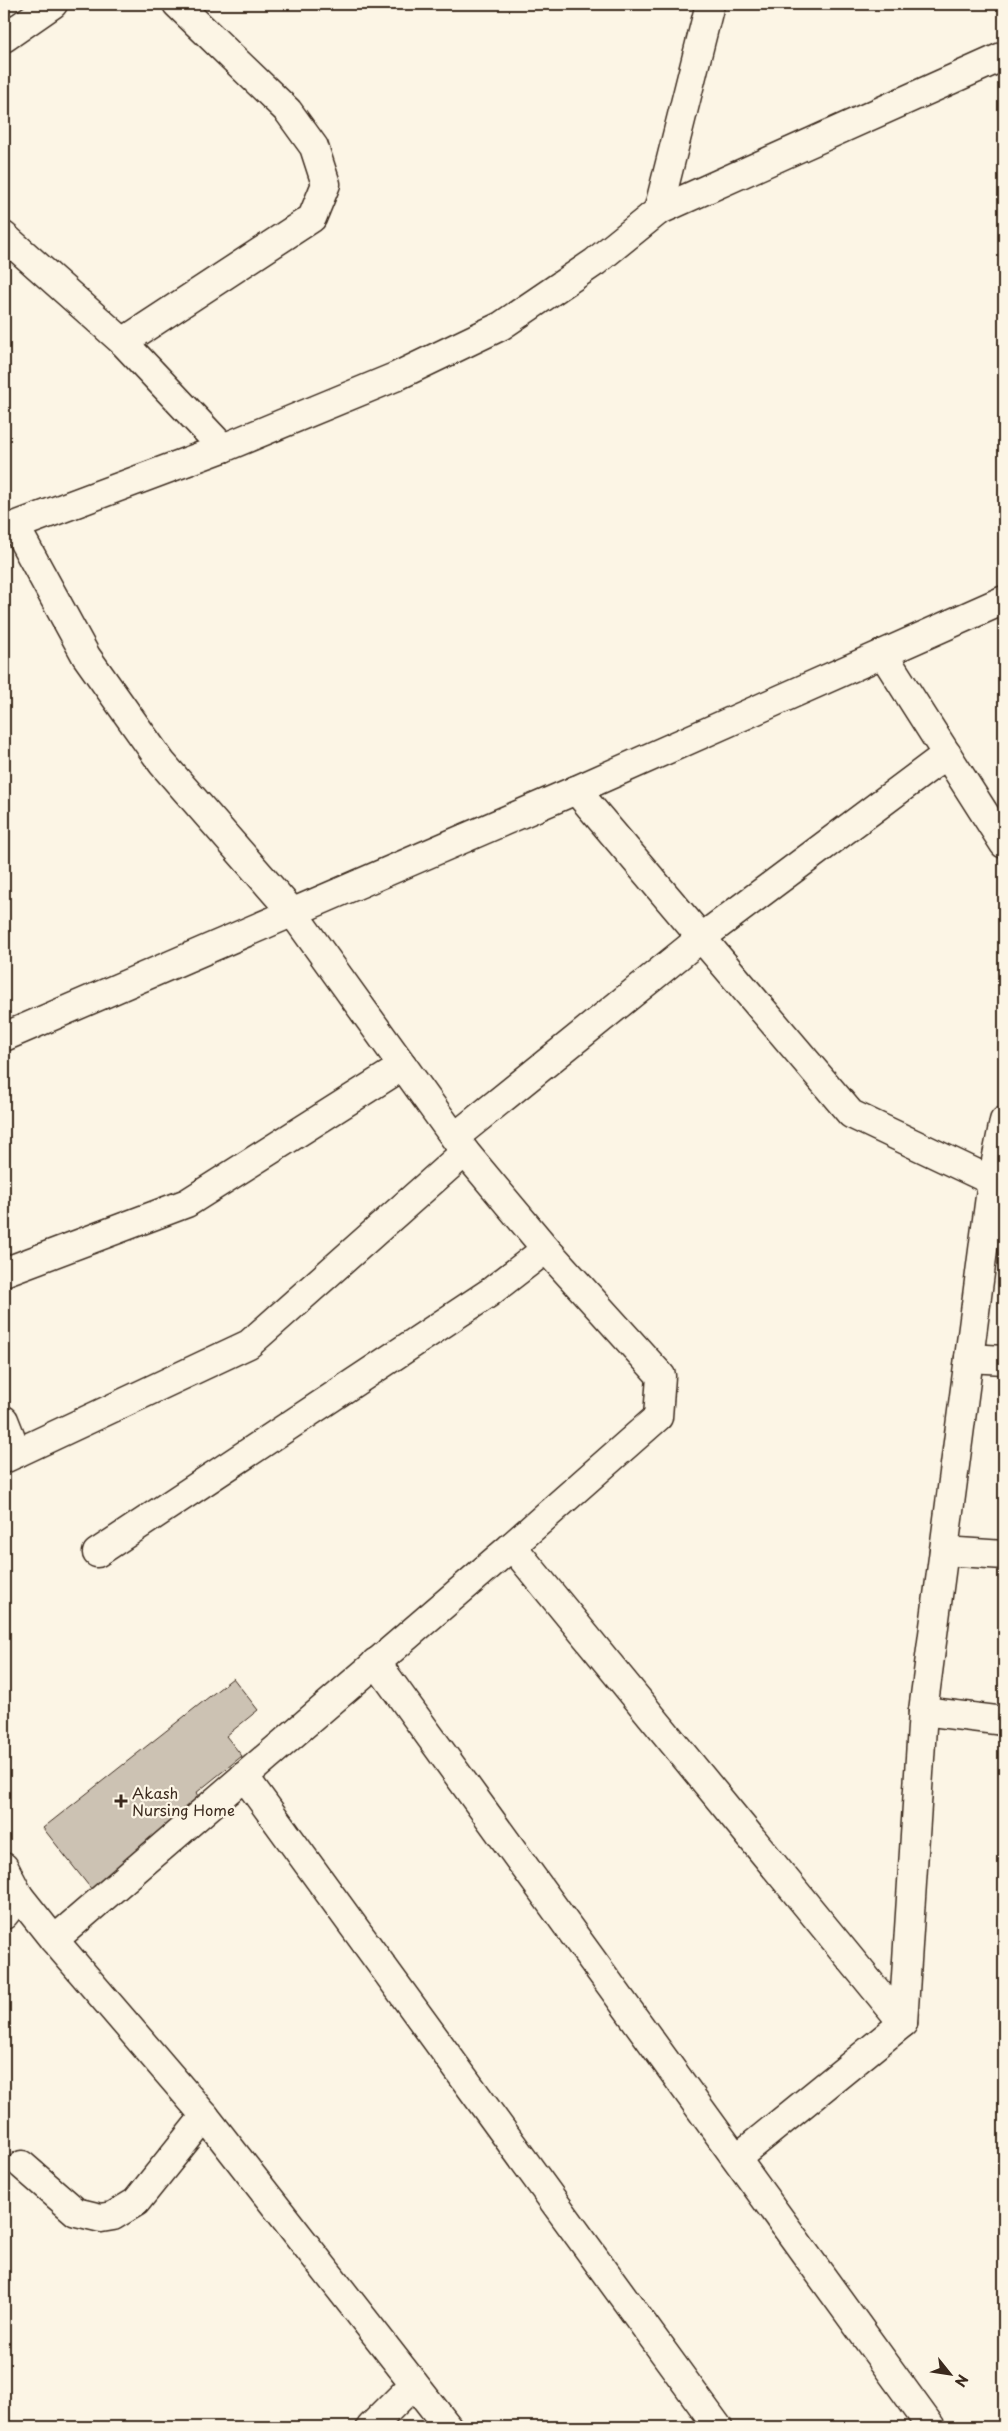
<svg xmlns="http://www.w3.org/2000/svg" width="1008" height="2431" font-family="'Playpen Sans',sans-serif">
<rect width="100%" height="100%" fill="#fcf5e5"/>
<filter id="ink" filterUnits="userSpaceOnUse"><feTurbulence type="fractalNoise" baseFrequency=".02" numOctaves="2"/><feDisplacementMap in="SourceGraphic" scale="10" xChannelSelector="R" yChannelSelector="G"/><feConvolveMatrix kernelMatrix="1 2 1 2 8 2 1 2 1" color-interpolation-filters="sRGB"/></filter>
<g filter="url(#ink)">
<path fill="#ccc2b3" stroke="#3b2a1e" d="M233 1678 258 1710 226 1736 242 1756 196 1793 207 1808 96 1895 43 1828Z"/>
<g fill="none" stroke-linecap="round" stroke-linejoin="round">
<g stroke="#3b2a1e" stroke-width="31">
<g id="minor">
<path d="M4 38 53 4"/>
<path d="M658 211 710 4"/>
<path d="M4 236 123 342 312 218 326 184 314 147 288 111 177 4"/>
<path d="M123 342 223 448"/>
<path d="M4 530 223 448 395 377 501 326 595 262 658 211 1004 56"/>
<path d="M883 654 1004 844"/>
<path d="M576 790 851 1114 992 1181 1004 1121"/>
<path d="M455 1137 701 938 947 754"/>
<path d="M465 1152 546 1249 661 1376 658 1417 512 1546"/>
<path d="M4 1272 187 1203 403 1066"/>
<path d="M969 1358 1004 1360"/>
<path d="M4 1420 17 1453"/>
<path d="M4 1459 249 1344 465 1152 293 913 162 763 86 656 15 526"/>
<path d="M944 1551 1004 1555"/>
<path d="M97 1553 489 1293 546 1249"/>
<path d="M376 1662 931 2427"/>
<path d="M923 1711 1004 1721"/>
<path d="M244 1776 718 2427"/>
<path d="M4 1867 19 1896 54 1940 205 2116 448 2427"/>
<path d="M4 1915 19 1896"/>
<path d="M54 1940 512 1546 903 2023 923 1711 992 1181 1004 1182"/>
<path d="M737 2158 903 2023"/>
<path d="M22 2165 76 2212 101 2218 113 2216 136 2202 205 2116"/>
<path d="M371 2427 414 2384"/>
</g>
</g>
<g stroke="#3b2a1e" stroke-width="31">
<path id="tertiary" d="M4 1037 576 790 1004 600"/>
</g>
<use href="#minor" stroke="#fcf5e5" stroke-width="28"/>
<use href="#tertiary" stroke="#fcf5e5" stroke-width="28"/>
</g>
</g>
<path fill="#3b2a1e" stroke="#fcf5e5" stroke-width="2" d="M118.5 1793.5h5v5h5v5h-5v5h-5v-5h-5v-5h5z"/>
<g text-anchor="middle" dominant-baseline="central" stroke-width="4.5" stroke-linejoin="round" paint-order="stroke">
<g font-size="15" fill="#3b2a1e" stroke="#fcf5e5" text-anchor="start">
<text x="132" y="1792">Akash<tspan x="132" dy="17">Nursing Home</tspan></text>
</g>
</g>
<rect width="1008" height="2431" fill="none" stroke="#fcf5e5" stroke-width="20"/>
<rect x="10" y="10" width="988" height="2411" fill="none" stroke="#3b2a1e" stroke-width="2" filter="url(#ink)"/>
<g transform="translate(950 2374) rotate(120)" stroke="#fcf5e5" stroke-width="4" paint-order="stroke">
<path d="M0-4L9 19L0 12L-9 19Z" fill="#3b2a1e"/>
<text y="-8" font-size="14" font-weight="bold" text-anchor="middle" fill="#3b2a1e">N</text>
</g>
</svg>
